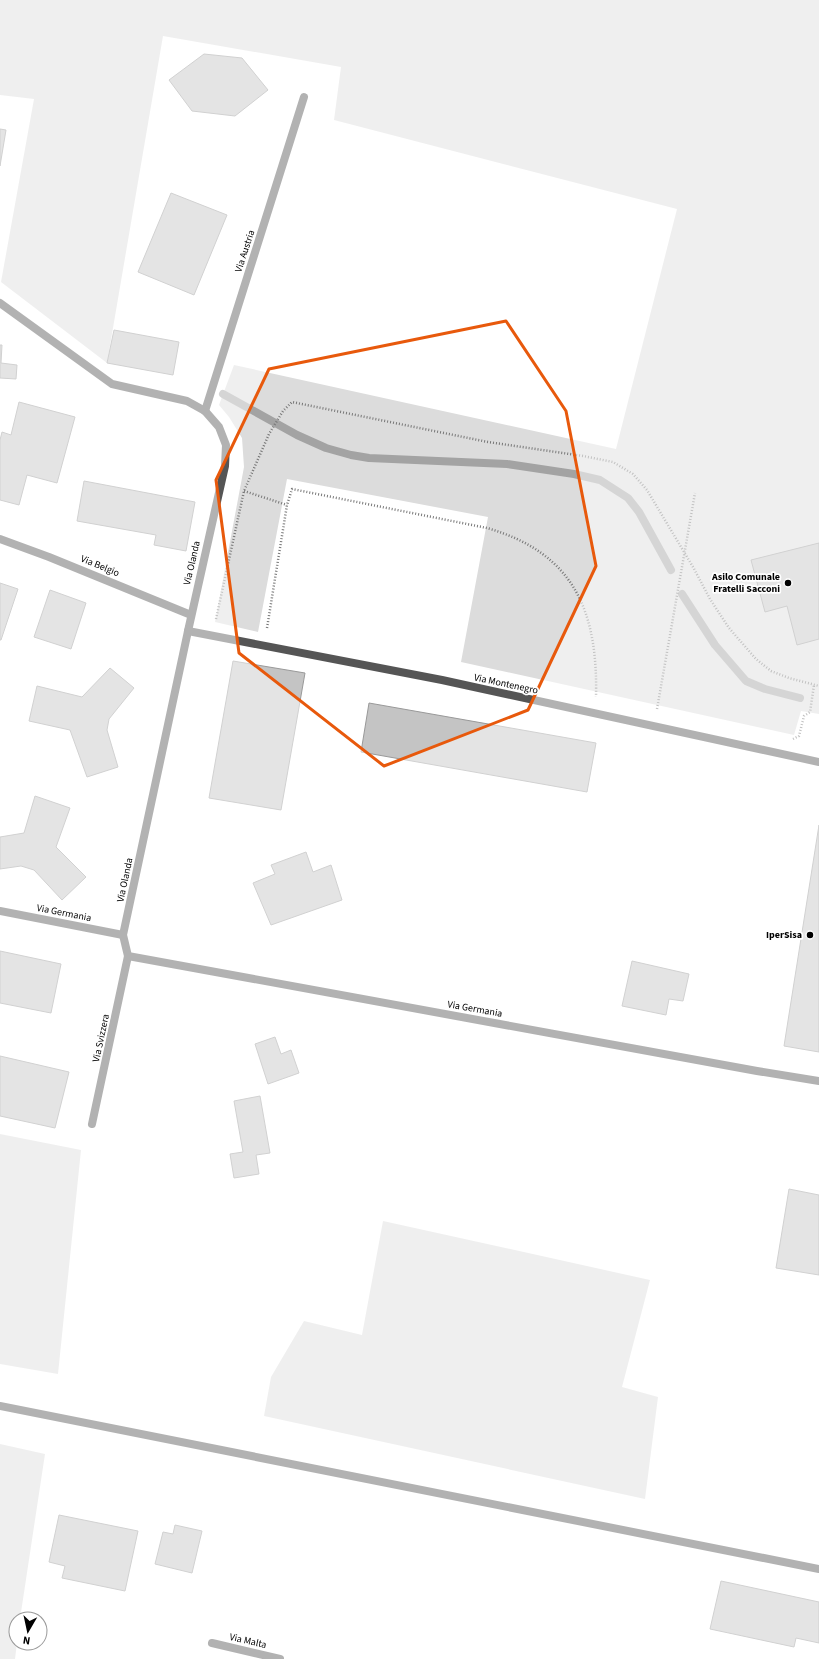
<svg xmlns="http://www.w3.org/2000/svg" width="819" height="1659" font-family="'Source Sans 3',sans-serif">
<rect width="100%" height="100%" fill="#fff"/>
<g fill="#dcdcdc">
<path d="M0 0H819V714L801 711 794 735 461 662 488 517 287 479 258 632 215 622 244 467 242 438 229 417 219 405 234 365 616 449 677 209 334 120 341 67 163 36 107 363 1 282 34 99 0 95Z"/>
<path d="M0 1134 81 1150 58 1374 0 1364Z"/>
<path d="M383 1221 650 1280 622 1387 658 1397 645 1499 264 1416 271 1377 304 1321 362 1335Z"/>
<path d="M0 1444 45 1454 20 1619H16L17 1643 15 1659H0Z"/>
</g>
<g fill="none" stroke-linecap="round" stroke-linejoin="round">
<g stroke="#a3a3a3" stroke-width="8">
<path d="M223 394 297 435 326 448 351 455 369 458 507 464 574 474 600 480 628 498 639 512 671 570"/>
<path d="M682 594 715 645 746 681 765 689 800 698"/>
</g>
</g>
<g fill="#c4c4c4" stroke="#999">
<path d="M204 54 242 58 268 90 235 116 192 111 169 80Z"/>
<path d="M0 129 6 130 0 166Z"/>
<path d="M171 193 227 215 194 295 138 272Z"/>
<path d="M114 330 179 342 173 375 107 363Z"/>
<path d="M0 345H2L1 363 17 365 16 379 0 378Z"/>
<path d="M19 402 75 417 57 483 27 475 19 505 0 500V440L2 432 11 435Z"/>
<path d="M84 481 195 502 186 551 154 545 156 535 77 521Z"/>
<path d="M819 543V639L797 645 787 606 765 612 751 560Z"/>
<path d="M0 583 18 589 1 640H0Z"/>
<path d="M50 590 86 603 71 649 34 637Z"/>
<path d="M233 661 305 673 281 810 209 798Z"/>
<path d="M110 668 134 688 109 719 107 730 118 767 87 777 70 730 29 721 37 686 82 697Z"/>
<path d="M369 703 596 743 587 792 361 752Z"/>
<path d="M35 796 70 808 56 847 86 877 62 900 34 870 21 866 0 869V837L24 833Z"/>
<path d="M819 825V1052L784 1046Z"/>
<path d="M306 852 313 872 331 865 342 900 271 925 253 883 275 874 271 865Z"/>
<path d="M0 951 61 964 51 1013 0 1003Z"/>
<path d="M632 961 689 974 683 1001 669 999 666 1015 622 1006Z"/>
<path d="M275 1037 281 1054 291 1050 299 1073 268 1084 255 1044Z"/>
<path d="M0 1056 69 1072 55 1128 0 1116Z"/>
<path d="M260 1096 270 1153 256 1155 259 1174 234 1178 230 1154 243 1152 234 1101Z"/>
<path d="M789 1189 819 1195V1275L776 1268Z"/>
<path d="M59 1515 138 1531 125 1591 62 1578 65 1566 49 1562Z"/>
<path d="M175 1525 202 1531 192 1573 155 1564 163 1532 173 1534Z"/>
<path d="M721 1581 819 1602V1643L796 1638 794 1647 710 1629Z"/>
</g>
<g fill="none" stroke-linecap="round" stroke-linejoin="round">
<g stroke="#777" stroke-width="2.5" stroke-dasharray="1 2" stroke-linecap="butt">
<path d="M244 491 287 505"/>
<path d="M216 619 244 491 269 434 283 411 292 402 488 442 583 456 613 462 633 474 647 490 693 567 710 599 729 628 756 659 771 671 789 678 819 686"/>
<path d="M267 628 287 505 292 489 487 528C574 553 598 611 596 697"/>
<path d="M657 709 695 493"/>
<path d="M793 739 799 736 804 716 810 712 814 685"/>
</g>
<g stroke="#555" stroke-width="8">
<path d="M0 303 112 384 187 401 205 411 219 427 226 445 225 466 188 631"/>
<path d="M205 411 304 97"/>
<path d="M0 539 49 557 191 615"/>
<path d="M0 911 123 935"/>
<path d="M92 1124 128 956"/>
<path d="M212 1643 280 1659"/>
</g>
<g stroke="#555" stroke-width="8">
<path d="M819 762 442 680 188 631 123 935 128 956 757 1071 819 1081"/>
<path d="M0 1406 819 1569"/>
</g>
</g>
<path d="M0 0H819V1659H0ZM506 321 566 411 596 566 528 710 384 766 239 653 216 480 269 369Z" fill="#fff" fill-opacity=".55" fill-rule="evenodd"/>
<path fill="none" stroke="#e8590c" stroke-width="3" stroke-linejoin="round" d="M506 321 566 411 596 566 528 710 384 766 239 653 216 480 269 369Z"/>
<g fill="#000" stroke="#fff" stroke-width="1.5">
<circle cx="788" cy="583" r="4"/>
<circle cx="810" cy="935" r="4"/>
</g>
<g text-anchor="middle" dominant-baseline="central" stroke-width="3.5" stroke-linejoin="round" paint-order="stroke">
<g font-size="10" fill="#000" stroke="#fff">
<text transform="translate(245 251) rotate(-72)">Via Austria</text>
<text transform="translate(192 563) rotate(-77)">Via Olanda</text>
<text transform="translate(100 566) rotate(22)">Via Belgio</text>
<text transform="translate(506 684) rotate(12)">Via Montenegro</text>
<text transform="translate(125 880) rotate(-78)">Via Olanda</text>
<text transform="translate(64 913) rotate(11)">Via Germania</text>
<text transform="translate(475 1009) rotate(10)">Via Germania</text>
<text transform="translate(101 1038) rotate(-78)">Via Svizzera</text>
<text transform="translate(248 1641) rotate(13)">Via Malta</text>
</g>
<g font-size="10" font-weight="bold" fill="#000" stroke="#fff" text-anchor="end">
<text x="780" y="577">Asilo Comunale<tspan x="780" dy="12">Fratelli Sacconi</tspan></text>
<text x="802" y="935">IperSisa</text>
</g>
</g>
<g transform="translate(28 1631) rotate(189)"><circle r="19" fill="#ffffff" stroke="#999999"/>
<path d="M0-3L7 15L0 10L-7 15Z" fill="#000000"/>
<text y="-6" font-size="11" font-weight="bold" text-anchor="middle" fill="#000000">N</text>
</g>
</svg>
